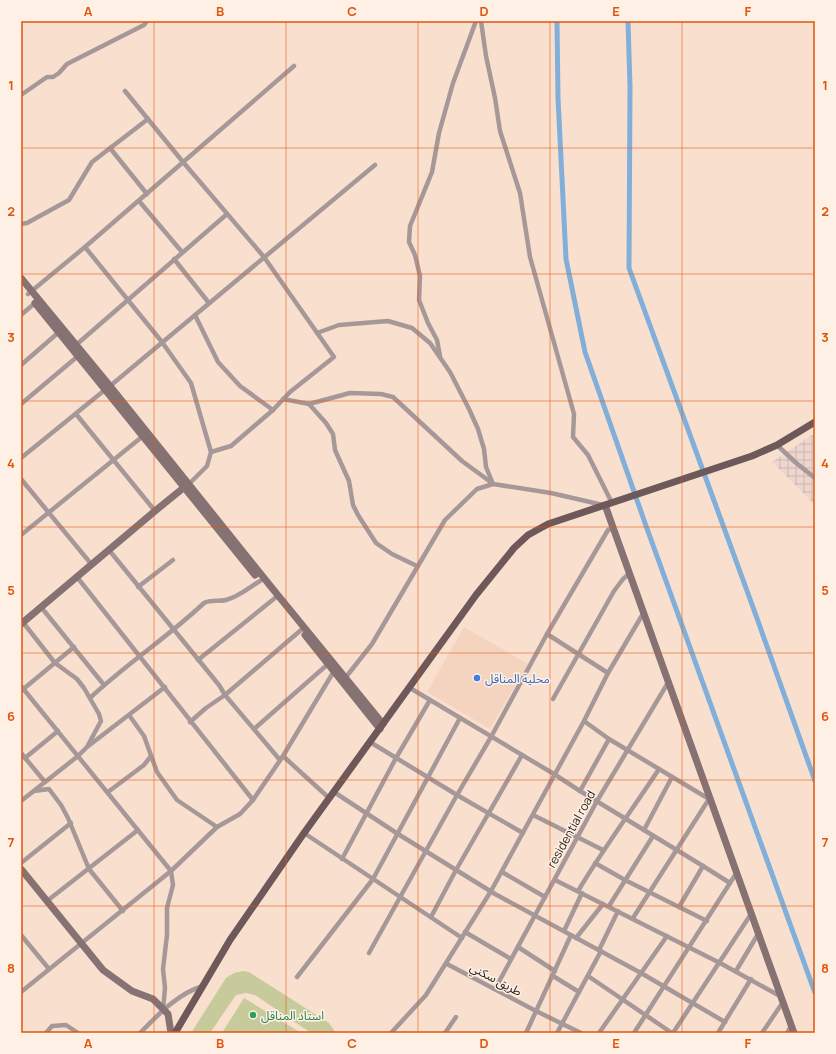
<svg xmlns="http://www.w3.org/2000/svg" width="836" height="1054" font-family="Manrope,'Noto Sans Arabic',sans-serif">
<defs>
<pattern id="industrial-grid" width="8" height="8" patternUnits="userSpaceOnUse"><rect width="8" height="8" fill="#eed6ce"/><path d="M0 4h8M4 0v8" fill="none" stroke="#ccb7b0"/></pattern>
</defs>
<rect width="100%" height="100%" fill="#f9e0ce"/>
<path fill="#f4d4be" d="M464 627 528 664 490 729 427 692Z"/>
<path fill="url(#industrial-grid)" d="M815 433V505L772 462Z"/>
<g fill="#c7cb9b">
<path d="M243 971 249 972 329 1023 336 1033H311L255 995 246 993 236 995 210 1033H191L226 978 234 973Z"/>
<path d="M244 998 301 1033H222Z"/>
</g>
<g fill="none" stroke-linecap="round" stroke-linejoin="round">
<g stroke="#81afd9" stroke-width="5">
<path d="M557 21 558 98 566 259 585 352 645 523 815 993"/>
<path d="M628 21 630 87 629 268 754 610 815 781"/>
</g>
<g stroke="#a69898" stroke-width="4.5">
<path d="M481 21 486 56 495 98 500 131 520 193 530 257 574 414 573 437 588 455 612 503"/>
<path d="M125 91 183 162 264 257 334 357 290 392 273 410 231 446 211 452 207 466 189 484"/>
<path d="M21 95 47 77H53L59 73 67 64 144 25 147 21"/>
<path d="M110 148 147 194"/>
<path d="M139 201 182 252"/>
<path d="M21 224 27 223 69 200 92 162 148 119"/>
<path d="M85 247 162 342 191 383 211 452"/>
<path d="M174 259 209 303"/>
<path d="M28 294 85 247 294 66"/>
<path d="M21 315 35 303"/>
<path d="M195 315 218 362 240 386 273 410"/>
<path d="M317 333 339 325 388 321 412 328 430 343 450 372 469 409 478 429 484 449 486 467 493 484"/>
<path d="M76 345 227 214"/>
<path d="M440 356 437 340 428 323 419 300 420 276 415 255 409 242 410 226 432 172 439 133 453 83 476 21"/>
<path d="M21 365 59 332"/>
<path d="M110 386 375 165"/>
<path d="M283 399 309 404 350 393 381 394 393 397 462 461 492 483"/>
<path d="M21 404 78 356"/>
<path d="M309 404 326 423 333 434 335 450 349 481 353 505 358 515 376 543 392 554 417 566"/>
<path d="M76 414 155 511"/>
<path d="M777 445 795 462 815 478"/>
<path d="M21 458 106 389"/>
<path d="M21 479 92 565"/>
<path d="M21 535 143 436"/>
<path d="M109 550 219 685 225 695 280 760"/>
<path d="M77 577 253 800"/>
<path d="M138 587 173 560"/>
<path d="M41 607 104 685"/>
<path d="M22 621 55 663 77 679 84 688 99 714 101 721 88 745"/>
<path d="M547 634 608 673"/>
<path d="M198 660 275 598"/>
<path d="M346 677 372 644 445 520 477 489 493 484 551 493 603 505"/>
<path d="M21 686 171 871 173 885 167 908V935L163 969 165 988 163 1010"/>
<path d="M410 688 554 774 580 791 703 866 730 883 737 872"/>
<path d="M21 691 74 647"/>
<path d="M90 698C126 664 168 637 204 603 211 599 219 602 226 600 238 597 250 587 260 581"/>
<path d="M553 699 614 591 623 579 630 573"/>
<path d="M129 715 144 736 157 772 177 800 217 827"/>
<path d="M584 721 609 739"/>
<path d="M190 722 206 708 225 695 301 630"/>
<path d="M254 729 328 664"/>
<path d="M370 742 457 795 523 833"/>
<path d="M21 753 45 782"/>
<path d="M283 756 329 798"/>
<path d="M25 758 58 731"/>
<path d="M34 791 49 789 61 805 68 818 89 869 123 911"/>
<path d="M580 791 609 739 709 799"/>
<path d="M108 792 144 765 151 756"/>
<path d="M334 792 398 834 495 894 641 973 725 1022"/>
<path d="M21 801 78 756 87 747 165 687"/>
<path d="M533 815 603 850"/>
<path d="M644 830 672 777"/>
<path d="M304 833 462 938"/>
<path d="M342 859 396 758 430 700"/>
<path d="M21 863 71 823"/>
<path d="M595 863 625 880 707 921"/>
<path d="M502 872 545 897"/>
<path d="M555 880 720 963 780 996"/>
<path d="M578 891C603 849 632 810 659 769"/>
<path d="M47 901 138 830"/>
<path d="M609 906 653 836"/>
<path d="M679 907 703 866"/>
<path d="M431 917 456 870 522 755"/>
<path d="M633 918 709 799"/>
<path d="M564 931 582 893"/>
<path d="M465 932 511 959"/>
<path d="M21 935 49 969"/>
<path d="M576 938 603 904"/>
<path d="M518 947 555 971"/>
<path d="M599 950 618 911"/>
<path d="M369 953 457 795 491 737 547 634 608 530 614 528"/>
<path d="M447 964 536 1011 581 1033"/>
<path d="M736 971 758 934"/>
<path d="M553 976 579 992"/>
<path d="M588 976 672 1033"/>
<path d="M297 977 373 879 460 718"/>
<path d="M495 989 597 801 669 681"/>
<path d="M21 992 171 871 217 827 240 814 253 800 283 756 334 671"/>
<path d="M46 1033 52 1026 66 1025 78 1033"/>
<path d="M140 1033C159 1014 177 994 203 986"/>
<path d="M391 1033 426 995 491 891 584 721 608 673 644 612"/>
<path d="M445 1033 456 1017"/>
<path d="M526 1033 571 935"/>
<path d="M557 1033 601 951"/>
<path d="M599 1033 667 936"/>
<path d="M634 1033 730 883"/>
<path d="M673 1033 751 914"/>
<path d="M718 1033 751 979"/>
<path d="M762 1033 783 1002"/>
<path d="M787 1033 791 1026"/>
</g>
<g stroke="#867273" stroke-width="7">
<path d="M21 278 110 386 272 588 383 724"/>
<path d="M35 303 255 575"/>
<path d="M605 505 794 1033"/>
<path d="M21 624 155 511 187 485"/>
<path d="M305 635 380 729"/>
<path d="M21 869 103 970 132 991 153 999 168 1014 171 1033"/>
</g>
<path stroke="#6f5859" stroke-width="7" d="M175 1033 230 940 304 833 476 595 514 548 528 535 548 524 752 456 777 445 815 422"/>
</g>
<path fill="none" stroke="#de560c" stroke-width="1" stroke-opacity="0.55" d="M154 21V1033M286 21V1033M418 21V1033M550 21V1033M682 21V1033M21 148H815M21 274H815M21 401H815M21 527H815M21 653H815M21 780H815M21 906H815"/>
<circle fill="#3f7fe0" stroke="#fff0e5" stroke-width="1.5" cx="477" cy="678" r="4"/>
<circle fill="#2e9e5b" stroke="#fff0e5" stroke-width="1.5" cx="253" cy="1015" r="4"/>
<g text-anchor="middle" dominant-baseline="central" stroke-width="3" stroke-linejoin="round" paint-order="stroke">
<g font-size="12" fill="#366cbe" stroke="#fff0e5" text-anchor="start">
<text x="485" y="678">محلية المناقل</text>
</g>
<g font-size="12" fill="#261d16" stroke="#fff0e5">
<text transform="translate(571 829) rotate(-61)">residential road</text>
<text transform="translate(496 979) rotate(28)">طريق سكني</text>
</g>
<g font-size="12" fill="#27864d" stroke="#fff0e5" text-anchor="start">
<text x="261" y="1015">استاد المناقل</text>
</g>
</g>
<rect width="836" height="1054" fill="none" stroke="#fff0e5" stroke-width="44"/>
<rect x="22" y="22" width="792" height="1010" fill="none" stroke="#de560c" stroke-width="1.5"/>
<g font-size="13" text-anchor="middle" font-weight="bold" fill="#de560c">
<text x="88" y="16">A</text>
<text x="220" y="16">B</text>
<text x="352" y="16">C</text>
<text x="484" y="16">D</text>
<text x="616" y="16">E</text>
<text x="748" y="16">F</text>
<text x="11" y="90">1</text>
<text x="825" y="90">1</text>
<text x="11" y="216">2</text>
<text x="825" y="216">2</text>
<text x="11" y="342">3</text>
<text x="825" y="342">3</text>
<text x="11" y="468">4</text>
<text x="825" y="468">4</text>
<text x="11" y="595">5</text>
<text x="825" y="595">5</text>
<text x="11" y="721">6</text>
<text x="825" y="721">6</text>
<text x="11" y="847">7</text>
<text x="825" y="847">7</text>
<text x="11" y="973">8</text>
<text x="825" y="973">8</text>
<text x="88" y="1048">A</text>
<text x="220" y="1048">B</text>
<text x="352" y="1048">C</text>
<text x="484" y="1048">D</text>
<text x="616" y="1048">E</text>
<text x="748" y="1048">F</text>
</g>
</svg>
